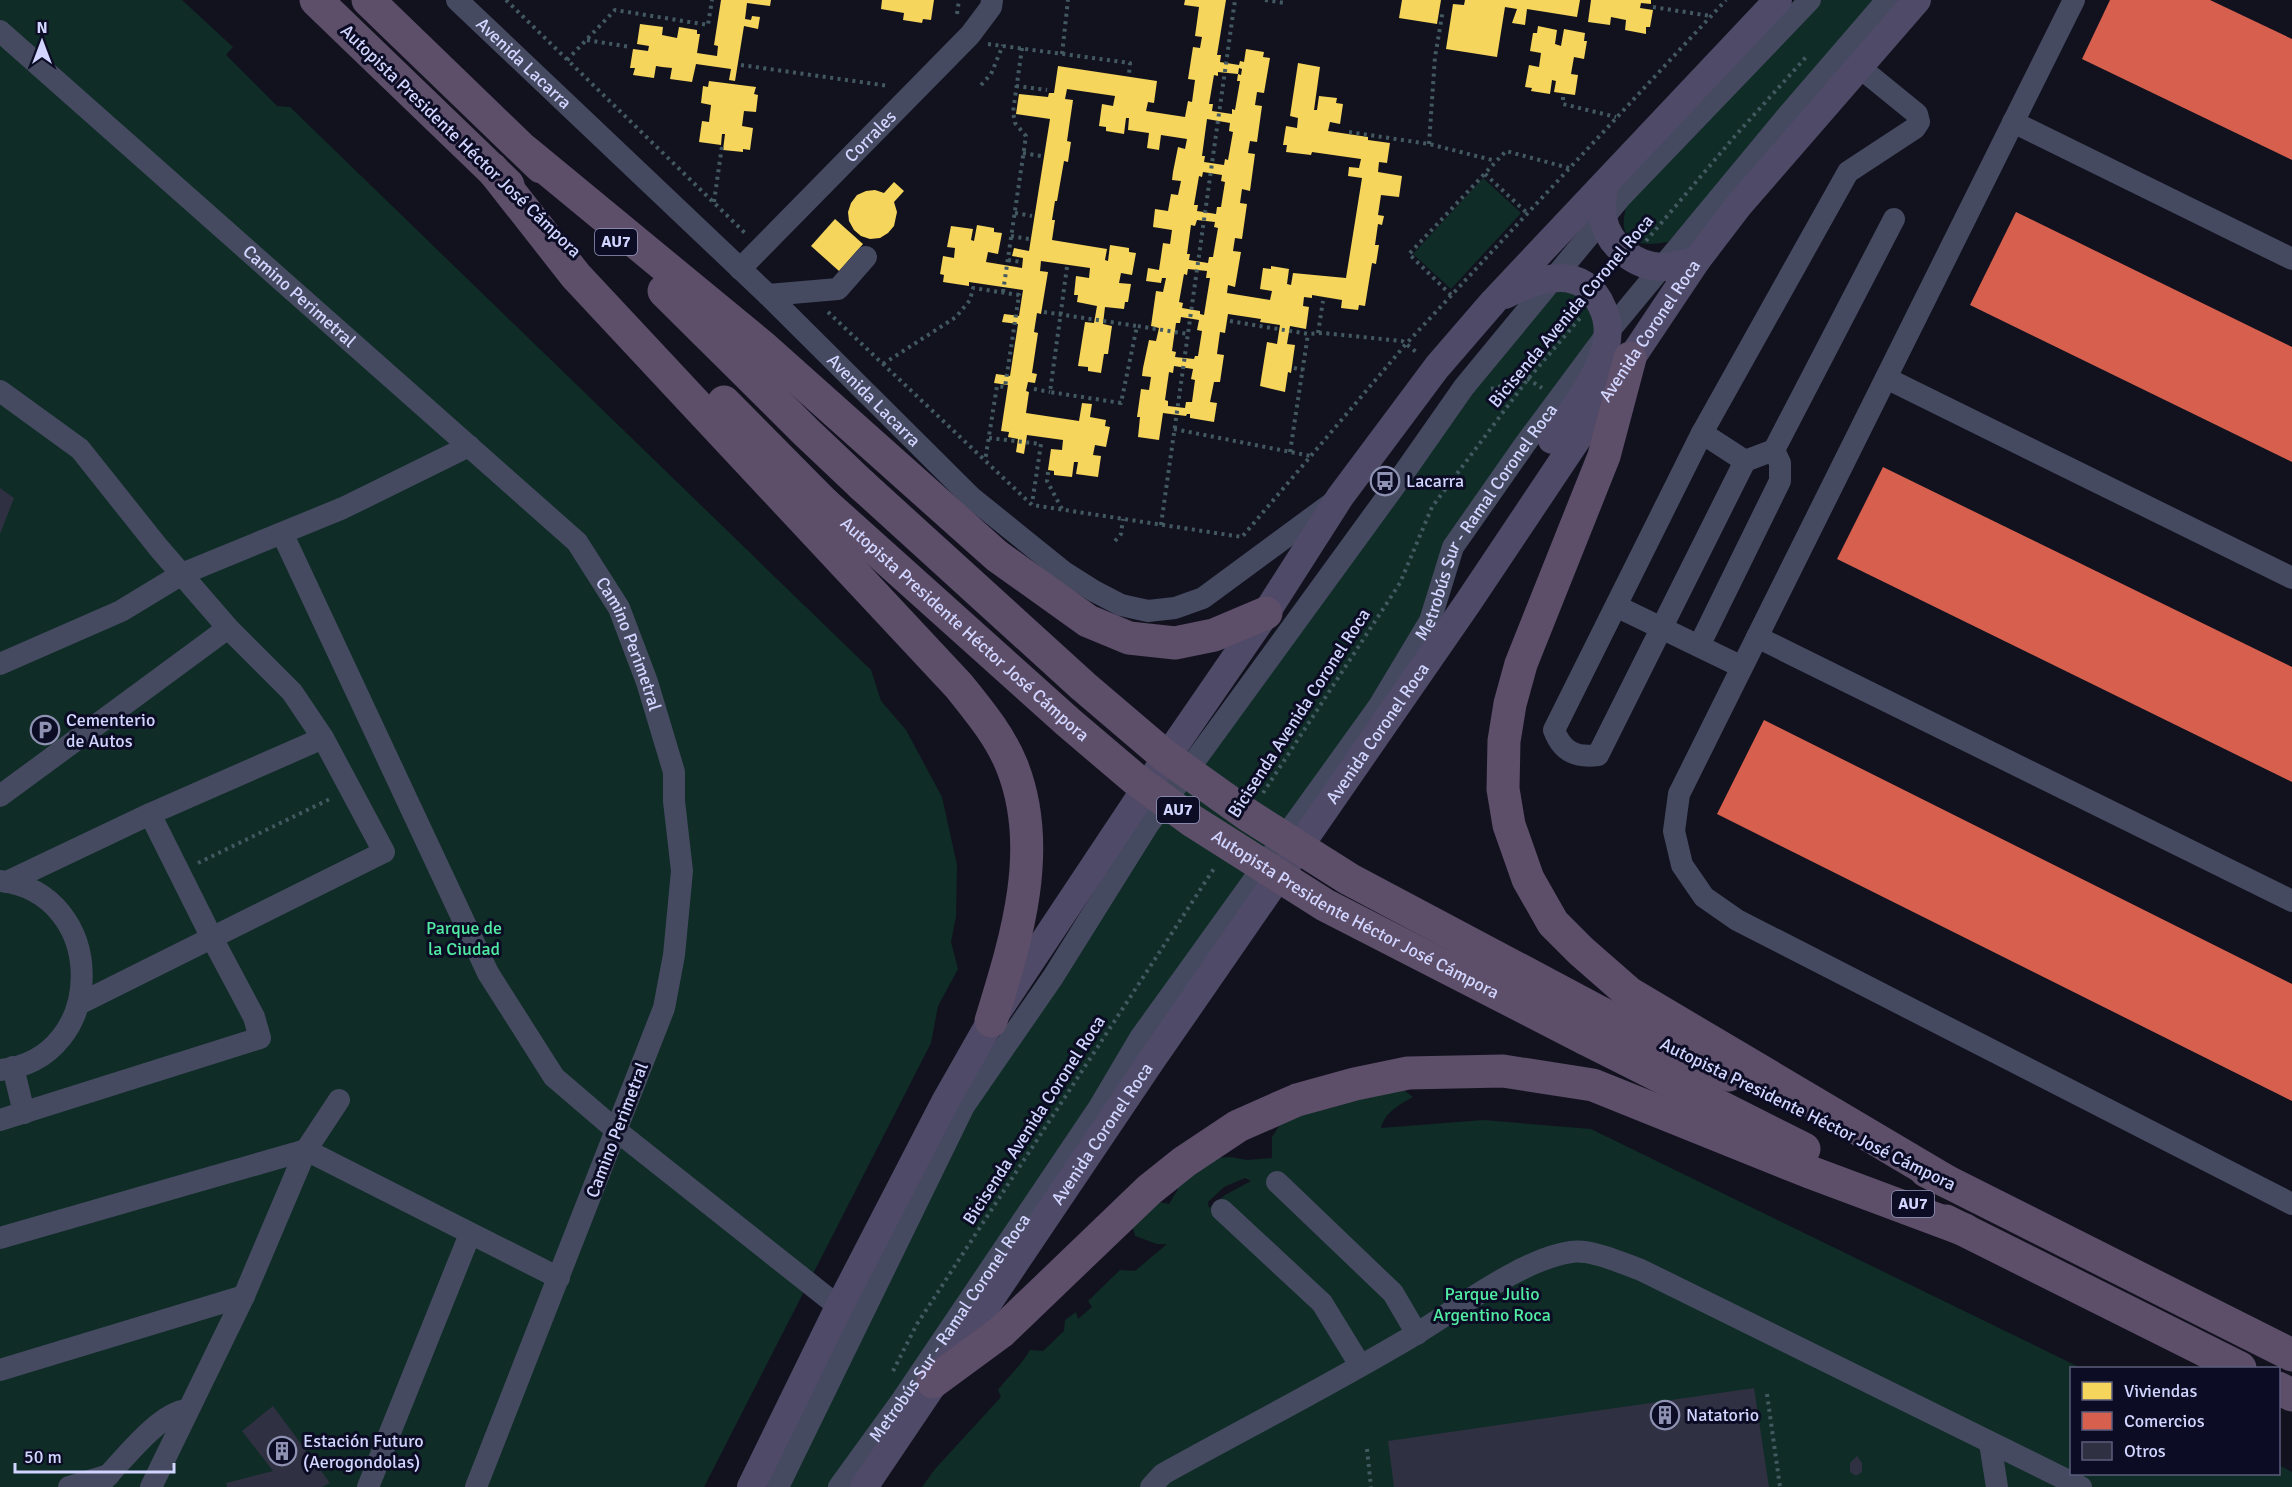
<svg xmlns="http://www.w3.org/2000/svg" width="2292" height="1487" font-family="Signika,sans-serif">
<rect width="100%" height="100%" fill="#12121f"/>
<g fill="#0f2c26" fill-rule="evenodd">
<path d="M0 0H182L233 47 226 55 277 106 290 107 871 670 881 701 906 730 942 797 957 865 956 916 951 942 958 969 938 1006 931 1043 704 1487H0Z"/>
<path d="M1819 0H1878L1668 242C1634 248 1616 241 1627 204Z"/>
<path d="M1483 178 1521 213 1451 289 1413 254Z"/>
<path d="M1575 289 1607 326 1447 565 1417 634 1085 1113 832 1487H789L973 1106 1152 834 1519 329 1558 291Z"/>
<path d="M1397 1085 1413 1097C1400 1104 1384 1113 1381 1128L1483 1120 1591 1129 2081 1368H2072V1474H2278L2279 1465 2292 1472V1487H922L935 1469 1001 1397 998 1390C1008 1376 1022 1365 1030 1350L1043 1351 1064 1331 1065 1320 1076 1312 1078 1319 1092 1307 1088 1301 1120 1270 1135 1271 1167 1244H1157L1135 1236 1131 1219 1149 1200 1169 1204 1177 1191 1182 1172 1202 1159 1230 1157 1247 1160 1272 1158V1137L1285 1117ZM1245 1178 1251 1181 1225 1195 1209 1208 1208 1202 1224 1187Z"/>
</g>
<g fill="#f6d55c" fill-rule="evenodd">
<path d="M721 0H771L770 6 747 3 745 19 751 20 752 16 760 17 758 29 744 26 735 81 729 80 731 69 696 64 692 82 670 79 672 68 662 67 656 66 654 78 633 75 635 68H630L633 49 648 51 649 46 637 44 640 24 663 27 662 35 677 38 679 27 697 30V34H700L697 53 717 56 718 46 714 45Z"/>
<path d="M882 0H934L931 20 923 19 922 23 903 20 904 13 881 9Z"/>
<path d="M1185 0H1226L1217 55H1221L1220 62 1239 65 1240 61 1244 62 1246 49 1264 52 1263 57 1270 58 1264 93 1257 92 1255 105 1262 106 1257 142 1250 141 1248 153 1255 154 1250 191 1242 189 1240 203 1247 204 1242 239 1235 238 1233 251 1241 252 1235 287 1228 285 1227 293 1270 300 1272 291 1260 289 1263 268 1271 269V266L1289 269 1287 284 1291 285 1293 273 1346 278 1362 178 1348 176 1349 167 1359 168 1361 159 1312 152 1311 155 1286 152 1287 145H1283L1286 126 1297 128 1298 118 1290 116 1298 63 1320 67 1314 110H1317L1319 96 1337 98 1336 103 1343 104 1340 124 1330 122 1328 131 1368 137V140L1390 143 1387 163 1379 162 1378 172 1402 176 1399 197 1381 195 1378 215 1384 216 1382 225 1378 224 1375 245H1379L1376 264 1372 263 1365 306 1359 305 1358 310 1341 308 1342 300 1312 295V298L1304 297 1303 306 1309 307 1306 329 1290 326 1287 344 1295 345 1291 373 1288 372 1285 392 1260 386 1267 342 1277 344 1280 325 1260 322 1261 319 1228 314 1225 333 1220 332 1217 354 1224 355 1220 382H1214L1210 402 1217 403 1214 422 1190 418V414H1187L1186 416 1163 413 1159 440 1138 437 1140 417H1137L1141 389 1149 390 1151 377 1142 376 1143 368 1149 340 1156 341 1159 328 1151 326 1156 291 1163 292 1166 278H1162L1161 283 1146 281 1148 268 1159 270 1163 243 1170 244 1172 230 1153 227 1155 209 1168 211 1171 194 1178 195 1181 181 1172 180 1173 172 1178 147 1185 149 1187 139 1161 135 1159 150 1147 148 1149 133 1128 130 1129 118H1126L1124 134 1106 131V127L1099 126 1102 104 1113 106 1115 96 1067 89 1065 99 1073 100 1067 141 1071 142 1068 162 1064 161 1057 201H1055L1052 220H1055L1052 240 1107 249 1105 260 1108 261 1110 245 1129 248V252L1136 253 1132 275 1121 273 1119 283 1131 284 1128 302H1125L1124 309 1105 307 1103 324 1112 326 1108 354H1104L1101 373 1088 371V367L1078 366 1085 322 1094 323 1097 306 1077 302 1078 295H1074L1076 276 1089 278 1090 268 1041 261 1040 271 1048 272 1041 314 1037 313 1034 332 1038 333 1032 373 1037 374 1035 383 1028 382 1026 391 1029 392 1026 413 1079 421 1082 403 1092 404 1090 417 1106 420 1105 426 1110 427 1106 447 1095 445 1093 455 1101 456 1098 477 1076 474 1078 462H1074L1072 477 1054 475V471L1048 470 1051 449 1062 450 1063 440 1027 435 1024 454 1016 452 1018 439 1008 437 1009 432 1001 431 1008 385 994 383 996 374 1010 376 1018 324 1002 322 1004 314 1019 316 1023 290 969 282V286L943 282 944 275 940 274 943 256 954 258 955 248 947 247 951 226 973 229 971 240 974 241 977 225 994 228V232L1002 233 998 254 988 252 986 262 1022 268 1023 258 1012 256 1014 248 1029 251 1050 119 1016 114 1019 94 1048 97 1049 93H1054L1058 66 1157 81 1154 103 1148 102 1146 111 1185 117 1188 101 1192 102 1195 80 1188 79 1193 47 1200 48 1202 37 1195 36 1199 7 1184 5ZM1239 68 1242 69 1241 75 1238 74 1237 81H1240L1235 110 1232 109V114L1212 111 1213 104H1209L1214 75 1218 76V72L1238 74ZM1207 119 1230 123 1229 131 1233 132 1228 160 1225 159 1224 165 1204 162 1205 156H1202ZM1203 172 1222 175 1221 181 1225 182 1221 207H1217L1216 214 1197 211 1198 205H1194L1199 176 1202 177ZM1197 220 1215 222 1214 227 1218 228 1213 257H1209L1208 263 1189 260 1190 254H1187L1191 225 1195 226ZM1188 269 1207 271 1206 278H1210L1204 315 1200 314V311L1182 308 1183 303 1179 302 1184 274 1187 275ZM1181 317 1199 320 1197 330 1202 331 1198 356H1195L1194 359 1175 357 1176 352 1172 351 1176 323H1180ZM1174 366 1193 369 1191 379 1195 380 1192 402H1186L1185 408 1168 406V401L1165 400 1169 372 1173 373Z"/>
<path d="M1402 0H1441L1437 24 1399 18Z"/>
<path d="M1465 0H1580L1577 17 1527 9 1525 25 1512 23 1517 9 1505 7 1497 57 1446 49 1453 4 1464 5Z"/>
<path d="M1591 0H1651V4L1641 3 1640 8 1653 10 1650 27H1646V34L1625 30 1626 20 1611 17 1610 25 1588 22Z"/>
<path d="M1538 26 1557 30 1555 44 1561 46 1564 29 1585 33 1584 41H1587L1584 59 1574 57 1571 74 1578 75 1575 95 1554 92 1556 81 1552 80 1550 94 1531 91 1532 88 1525 87 1529 65 1539 67 1541 53 1530 51 1533 33H1537Z"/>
<path d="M709 81 756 87 754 94 758 95 756 112 744 111 742 126 753 128 750 150 743 149V152L723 150 725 134H722L721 145 699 142 702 121 709 122 711 105 701 103 703 86 708 87Z"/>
<path d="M894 182 904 191 894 202 897 212 894 226 888 233 880 238 870 239 861 236 854 230 849 221 848 212 851 203 857 195 866 191 875 190 884 193Z"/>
<path d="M835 219 863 244 839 271 811 246Z"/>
</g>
<g fill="#d6604d">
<path d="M2110 0H2210L2292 39V160L2082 59Z"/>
<path d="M2016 212 2292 347V462L1970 305Z"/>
<path d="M1883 467 2292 667V782L1837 559Z"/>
<path d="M1764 720 2292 984V1101L1717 814Z"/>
</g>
<g fill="#2f3042">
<path d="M0 488 14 498 0 534Z"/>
<path d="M1754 1388 1769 1487H1394L1388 1441Z"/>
<path d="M273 1406 330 1483 322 1487H227L226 1483 273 1471 242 1431Z"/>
<path d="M1857 1456 1862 1463V1472L1856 1476 1850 1472V1463Z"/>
</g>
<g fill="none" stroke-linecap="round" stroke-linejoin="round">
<g stroke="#435962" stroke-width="4" stroke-dasharray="3 4.5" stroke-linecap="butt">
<path d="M506 0 746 234"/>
<path d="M1265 0 1285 3"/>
<path d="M1653 7 1711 16"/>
<path d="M957 14 959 0"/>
<path d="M587 40 630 47"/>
<path d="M988 44 1130 63 1129 75"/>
<path d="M1062 54 1068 0"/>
<path d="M567 60 615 10 708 25 712 0"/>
<path d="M741 65 889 86"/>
<path d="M981 85 991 74 1003 45"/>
<path d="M1016 86 1047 90"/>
<path d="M1563 97V104L1616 117"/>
<path d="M1349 132 1429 144 1496 161"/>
<path d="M1429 144 1435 57 1443 10"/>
<path d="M1023 153 1041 156"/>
<path d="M1485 174 1527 213"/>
<path d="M714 202 722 146"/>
<path d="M1015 213 1032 216"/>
<path d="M1011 236 1029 239"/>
<path d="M1646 241 1735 136 1807 56"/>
<path d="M1008 260 1021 262"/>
<path d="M1067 267 1050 392 1121 403 1137 326 1188 334"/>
<path d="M1003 292 1026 136 1015 123 1013 112 1022 48"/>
<path d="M1451 295 1409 254 1506 151 1569 168"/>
<path d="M828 312 1032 505 1242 537 1406 344 1726 0"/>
<path d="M1044 312 1137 326"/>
<path d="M1230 321 1308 334 1323 333 1402 341 1419 354"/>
<path d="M1318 333 1323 301"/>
<path d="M883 364 956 317 970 300 973 288 1019 295 1005 387 997 386 985 461"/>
<path d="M1294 368 1303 370"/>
<path d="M1034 389 1050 392"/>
<path d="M1491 389 1528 379 1542 388"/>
<path d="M1174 429 1311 456"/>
<path d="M989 438 1041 444 1032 504"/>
<path d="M1290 452 1308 334"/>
<path d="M1048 472 1047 481 1062 509"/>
<path d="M1161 525 1235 0"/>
<path d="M1115 541 1121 534 1123 519"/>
<path d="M1263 793 1400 583 1432 507 1528 379 1581 317"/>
<path d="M198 863 332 798"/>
<path d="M893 1371 917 1324 1215 867"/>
<path d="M1767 1394 1780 1487"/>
<path d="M1367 1449 1371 1487"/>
</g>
<g stroke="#454a61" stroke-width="22">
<path id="s1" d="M457 0 768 295 971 497 1064 572 1094 591 1121 605 1148 611 1175 608 1203 598 1332 503"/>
<path d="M2074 0 1679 794 1674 831 1682 865 1704 897 1737 920 2292 1204"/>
<path id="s2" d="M0 31 577 542 619 608 647 682 674 772V801L682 871 674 955 664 1008 476 1487"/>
<path d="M1858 66 1917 114 1919 122 1915 128 1848 172 1702 433 1554 730C1562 752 1576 758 1598 755L1745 461 1774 450 1894 219"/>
<path d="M2013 122 2292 259"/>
<path id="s3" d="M740 269 970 35 991 7 992 0"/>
<path d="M768 295 838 289 866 257"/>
<path d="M1886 378 2292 578"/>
<path d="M0 391 80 449 158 547 228 628 292 692 323 738 384 852 79 1004"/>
<path d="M1702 433 1745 461"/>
<path d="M283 535 488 973 554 1077 617 1131 839 1307"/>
<path d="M1616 606 1742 667"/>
<path d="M1757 637 2292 901"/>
<path d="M1699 646 1780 481V463L1774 450"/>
<path d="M0 664 121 611 182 574 343 508 469 446"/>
<path d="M0 796 228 628"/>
<path d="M0 881C109 893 109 1059 0 1070"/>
<path d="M7 882 150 814 323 738"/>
<path d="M13 1067 24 1113"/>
<path d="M0 1120 260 1038 254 1017 212 938 150 814"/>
<path d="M1277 1182 1393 1293 1417 1334"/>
<path d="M1222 1210 1322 1303 1360 1365"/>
<path d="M0 1238 306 1150 559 1278"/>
<path d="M0 1370 244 1296"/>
<path d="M1990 1443 1997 1487"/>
<path d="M69 1487 109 1475"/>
<path d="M97 1487C119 1466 157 1413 187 1410"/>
<path d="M151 1487 244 1296 306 1150 339 1100"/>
<path d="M368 1487 470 1234"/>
<path d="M778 1487 964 1106 1053 977 1148 825 1394 487 1464 387 1620 198 1810 0"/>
<path id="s4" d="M839 1487 902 1400 1098 1109 1140 1038 1379 706 1430 621 1453 547 1525 444 1609 331 1787 116 1887 0"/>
<path d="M1151 1487 1163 1474C1246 1428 1330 1385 1411 1337 1455 1311 1521 1259 1571 1252 1591 1249 1622 1263 1641 1270L2081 1487"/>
</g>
<g stroke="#4e4a67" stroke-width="28">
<path d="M1604 185C1603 195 1601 207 1603 218 1608 245 1636 268 1665 267 1676 266 1686 263 1697 260"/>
<path d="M1505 295C1539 277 1585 263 1603 309 1609 322 1609 335 1605 349 1596 382 1571 412 1552 440"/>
<path d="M751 1487 839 1307 945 1102 991 1021 1160 767 1266 613 1340 497 1437 367 1494 301 1778 0"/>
<path id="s5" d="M864 1487 1151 1061 1467 604 1697 260 1739 205 1917 0"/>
</g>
<g stroke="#5d4e69" stroke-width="33">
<path d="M316 0 508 185"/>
<path d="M368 0 541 167"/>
<path d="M525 151 764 348 997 556 1088 621 1129 638 1175 643 1214 635 1266 613"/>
<path d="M492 169 576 276 959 686C979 711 1000 736 1012 766 1045 849 1016 940 991 1021"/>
<path d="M664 291 806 432 862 485"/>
<path d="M1630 358 1604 456 1521 664 1510 704 1504 741 1503 789 1509 825 1528 879 1553 923 1581 951 1629 993 1946 1181"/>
<path d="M724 402 824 503"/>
<path d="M1601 1013 1729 1075"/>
<path d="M1586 1039 1804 1149"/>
<path d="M1926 1171 2292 1355"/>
<path d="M1946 1221 2240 1368"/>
<path d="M933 1382 1001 1332 1149 1190 1184 1162 1238 1126 1297 1100 1355 1084 1408 1073 1503 1071 1593 1085 1807 1171 1965 1230"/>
<path d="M2278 1388 2292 1395"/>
</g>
<g stroke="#5d4e69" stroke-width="33">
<path d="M862 485 1083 686 1164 755 1248 815 1349 879 1601 1013"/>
<path id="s6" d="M824 503 1068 722 1135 779 1191 820 1325 905 1586 1039"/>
</g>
</g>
<defs>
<g id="bus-ring" transform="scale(1.5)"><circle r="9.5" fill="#0c0d25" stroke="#8e91b1" stroke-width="1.5"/><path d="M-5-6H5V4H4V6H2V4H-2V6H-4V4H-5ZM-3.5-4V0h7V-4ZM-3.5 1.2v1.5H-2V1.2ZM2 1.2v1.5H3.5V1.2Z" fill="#8e91b1"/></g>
<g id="parking-ring" transform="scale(1.5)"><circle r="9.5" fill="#0c0d25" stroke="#8e91b1" stroke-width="1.5"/><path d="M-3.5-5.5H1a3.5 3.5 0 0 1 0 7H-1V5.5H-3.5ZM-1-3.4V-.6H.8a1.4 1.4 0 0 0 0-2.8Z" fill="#8e91b1"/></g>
<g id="building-ring" transform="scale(1.5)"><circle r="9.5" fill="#0c0d25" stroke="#8e91b1" stroke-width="1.5"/><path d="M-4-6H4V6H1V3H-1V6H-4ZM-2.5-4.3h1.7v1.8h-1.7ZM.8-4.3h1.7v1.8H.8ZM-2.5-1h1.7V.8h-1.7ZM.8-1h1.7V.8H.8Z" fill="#8e91b1"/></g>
</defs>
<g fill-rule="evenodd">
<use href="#bus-ring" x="1385" y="481"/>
<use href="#parking-ring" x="45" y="730"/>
<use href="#building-ring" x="1665" y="1415"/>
<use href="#building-ring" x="282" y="1451"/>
</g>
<g text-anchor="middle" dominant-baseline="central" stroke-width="6" stroke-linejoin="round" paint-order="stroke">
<g fill="#0c0d25" stroke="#9699be" stroke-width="1.5">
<rect x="595" y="229" width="42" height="26" rx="4.5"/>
<rect x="1157" y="797" width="42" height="26" rx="4.5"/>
<rect x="1892" y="1191" width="42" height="26" rx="4.5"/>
</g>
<g font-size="16" font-weight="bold" fill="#d1d5ff">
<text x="616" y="242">AU7</text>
<text x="1178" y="810">AU7</text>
<text x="1913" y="1204">AU7</text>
</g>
<g font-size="18" fill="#d1d5ff" stroke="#0c0d25">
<text stroke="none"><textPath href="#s1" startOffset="92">Avenida Lacarra</textPath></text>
<text stroke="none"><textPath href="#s3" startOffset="186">Corrales</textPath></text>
<text transform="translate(461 141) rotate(44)">Autopista Presidente Héctor José Cámpora</text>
<text stroke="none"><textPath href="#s2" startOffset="400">Camino Perimetral</textPath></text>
<text transform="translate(1571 311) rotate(-50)">Bicisenda Avenida Coronel Roca</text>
<text stroke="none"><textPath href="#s5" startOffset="1398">Avenida Coronel Roca</textPath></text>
<text stroke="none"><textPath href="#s1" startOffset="578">Avenida Lacarra</textPath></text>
<text stroke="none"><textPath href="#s4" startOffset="1164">Metrobús Sur - Ramal Coronel Roca</textPath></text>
<text stroke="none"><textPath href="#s6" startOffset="189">Autopista Presidente Héctor José Cámpora</textPath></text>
<text stroke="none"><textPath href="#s2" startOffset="886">Camino Perimetral</textPath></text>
<text transform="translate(1299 713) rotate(-57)">Bicisenda Avenida Coronel Roca</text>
<text stroke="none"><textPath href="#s5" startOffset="912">Avenida Coronel Roca</textPath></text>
<text stroke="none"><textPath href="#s6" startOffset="675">Autopista Presidente Héctor José Cámpora</textPath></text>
<text transform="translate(1808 1114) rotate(26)">Autopista Presidente Héctor José Cámpora</text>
<text transform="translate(1034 1120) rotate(-57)">Bicisenda Avenida Coronel Roca</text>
<text transform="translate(617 1130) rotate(-69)">Camino Perimetral</text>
<text stroke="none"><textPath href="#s5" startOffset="426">Avenida Coronel Roca</textPath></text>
<text stroke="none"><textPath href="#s4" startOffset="194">Metrobús Sur - Ramal Coronel Roca</textPath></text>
</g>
<g font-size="18" fill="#d1d5ff" stroke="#0c0d25" text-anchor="start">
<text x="1406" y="481">Lacarra</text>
<text x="66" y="720">Cementerio<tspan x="66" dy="21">de Autos</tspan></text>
<text x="1686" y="1415">Natatorio</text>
<text x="303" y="1441">Estación Futuro<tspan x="303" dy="21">(Aerogondolas)</tspan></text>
</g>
<g font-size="18" fill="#51eba3" stroke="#0c0d25">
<text x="464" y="928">Parque de<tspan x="464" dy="21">la Ciudad</tspan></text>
<text x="1492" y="1294">Parque Julio<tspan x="1492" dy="21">Argentino Roca</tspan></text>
</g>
</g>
<rect x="2070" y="1367" width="210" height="108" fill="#0c0d25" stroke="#5b5d7c" stroke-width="1.5"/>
<rect x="2082" y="1382" width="30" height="18" fill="#f6d55c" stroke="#5b5d7c" stroke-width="1.5"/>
<text x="2124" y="1397" font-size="18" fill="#d1d5ff">Viviendas</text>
<rect x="2082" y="1412" width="30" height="18" fill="#d6604d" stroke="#5b5d7c" stroke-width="1.5"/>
<text x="2124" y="1427" font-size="18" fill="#d1d5ff">Comercios</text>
<rect x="2082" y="1442" width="30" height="18" fill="#2f3042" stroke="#5b5d7c" stroke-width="1.5"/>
<text x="2124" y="1457" font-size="18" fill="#d1d5ff">Otros</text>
<g transform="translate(42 42)" stroke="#0c0d25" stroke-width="4.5" paint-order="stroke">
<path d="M0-4.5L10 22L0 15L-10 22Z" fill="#d1d5ff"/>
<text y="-9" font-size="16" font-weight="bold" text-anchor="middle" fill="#d1d5ff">N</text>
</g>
<path d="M15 1463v9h159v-9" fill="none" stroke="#d1d5ff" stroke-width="3"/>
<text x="24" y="1463" font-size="18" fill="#d1d5ff" stroke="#0c0d25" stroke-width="4.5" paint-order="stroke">50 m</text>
</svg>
